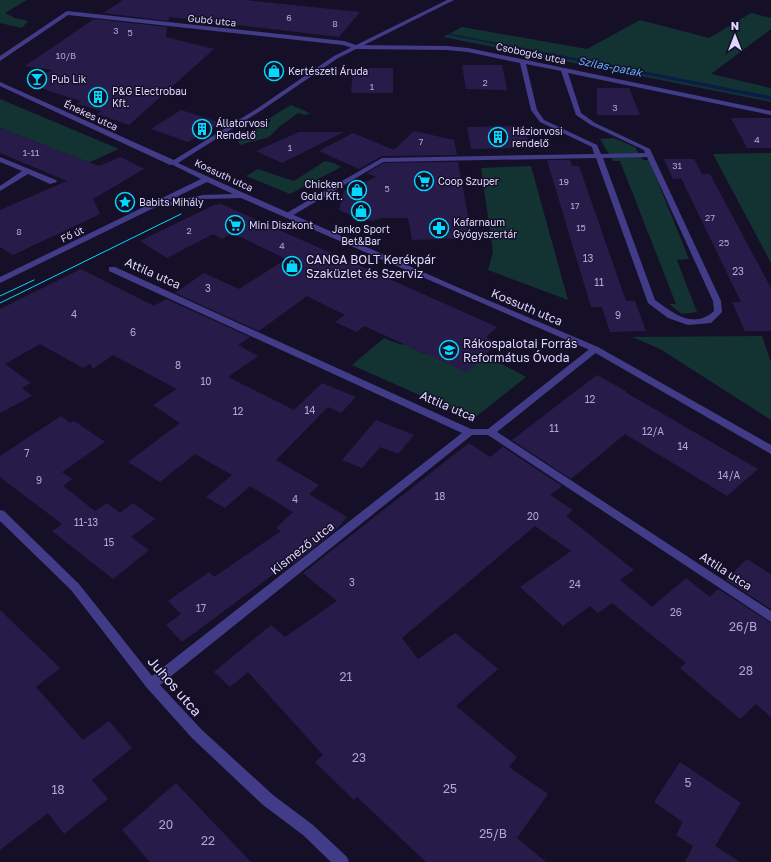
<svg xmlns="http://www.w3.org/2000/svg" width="771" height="862" font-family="'Golos Text',sans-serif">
<rect width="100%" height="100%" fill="#151028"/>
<g fill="#133232">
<path d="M0 0H27L5 13 15 18 28 21 22 28 0 23Z"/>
<path d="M751 13 771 18V29L711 74 771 88V102L443 37 462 27 587 49 640 20 709 38Z"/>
<path d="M0 99 119 149 59 176 83 160 0 128Z"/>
<path d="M291 105 310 113 306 115 298 113 279 127 269 137 240 145 238 141 265 122 269 123 271 120 268 119Z"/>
<path d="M614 138 635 147 643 160H649L689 259 677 260 697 312 682 314 669 304H676L620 161H613L600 139Z"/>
<path d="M771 153V263L713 154Z"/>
<path d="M325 161 334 163 341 167 290 194 246 176 258 169 294 181Z"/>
<path d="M531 166 568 300 488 270 493 252 481 168Z"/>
<path d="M762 336 771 362V420L660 349 632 337Z"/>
<path d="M384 338 402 345 404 344 425 354 437 344 446 362 466 372 485 355 526 377 473 419 352 365Z"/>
</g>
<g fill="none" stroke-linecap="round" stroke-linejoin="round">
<path fill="#0a1d47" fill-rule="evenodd" d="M447 33 771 96V100L449 35 447 34Z"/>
</g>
<g fill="#271c49">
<path d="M123 0H245L360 12 339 37 169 17V21L103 13Z"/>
<path d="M94 19 167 27 166 37 214 49 129 125 97 114 102 111 77 104 81 101 49 91 24 81 53 70 25 66Z"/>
<path d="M462 65H502L507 90 466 89Z"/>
<path d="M353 68H393V93H351Z"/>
<path d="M597 88H629L640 115H597Z"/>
<path d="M181 110 221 123 188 142 151 129Z"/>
<path d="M731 118H771V148H747Z"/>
<path d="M524 126 530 148 471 149 467 127Z"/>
<path d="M0 128 99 166 121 157 144 169 93 199 100 214 13 255 0 247V210L67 181 0 153Z"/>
<path d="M414 131 454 140 457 155 382 156 359 169 319 151 353 133 394 150Z"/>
<path d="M299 132H344L282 163 256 151Z"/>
<path d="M664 159H694L702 174H710L771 288V331H745L732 302H741L681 178 673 179Z"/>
<path d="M547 160H570L572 166H579L626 301H635L646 331 610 332 602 307H591Z"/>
<path d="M458 162 472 238 412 240 408 218H381L373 221 355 217 339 210 344 191 376 177 367 173 383 163Z"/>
<path d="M221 204 497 327 486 337 498 343 466 372 364 326 357 332 335 322 345 315 307 296 259 331 175 293 204 273 239 289 286 259 232 233 222 239 213 234 167 258 140 241 214 205Z"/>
<path d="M81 269 154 306 166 299 250 337 238 345 258 356 228 377 294 410 322 383 356 397 341 413 328 407 276 460 319 485 309 494 347 517 337 529 293 564 290 562 182 642 166 625 181 614 168 601 209 572 214 577 281 531 276 528 293 512 250 486 225 508 206 497 232 475 195 454 160 482 128 462 180 423 153 405 177 389 113 355 93 369 90 364 83 368 40 344 5 364 31 383 22 388 32 396 0 413V309Z"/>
<path d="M597 375 626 391 625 392 758 469 727 496 625 434 571 479 512 440Z"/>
<path d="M61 416 70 423 74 421 105 442 62 472 72 479 63 486 95 511 107 503 120 513 133 503 155 519 131 537 149 550 113 579 52 531 62 524 0 477V456Z"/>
<path d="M376 420 414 435 398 454 380 447 362 468 342 460Z"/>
<path d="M469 443 490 457 503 447 562 486 550 495 573 510 566 516 634 570 620 580 652 607 686 578 710 597 718 589 771 623V717L756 704 740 719 680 668 686 663 612 603 598 613 590 606 563 626 520 587 571 551 535 526 402 638 418 659 455 633 498 669 456 706 517 757 509 767 548 794 517 838 546 862H426L357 797 354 800 315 762 323 755 248 672 230 687 214 672 271 625 285 637 337 601 303 573Z"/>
<path d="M747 559 771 574V609L726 580Z"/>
<path d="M0 610 60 668 36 687 83 740 109 721 132 748 92 780 108 799 64 834 48 813 0 850Z"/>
<path d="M680 762 741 803 715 846 740 862H685L693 846 676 835 683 822 654 802Z"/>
<path d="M176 783 210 819 251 862H150L122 830Z"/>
</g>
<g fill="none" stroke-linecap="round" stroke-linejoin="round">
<g fill="#423b87" fill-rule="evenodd">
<path d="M67 11 344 41 356 45 447 46 468 48 771 111V115L568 73 581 113 595 123 650 149 721 301 722 312 711 323 688 325 668 318 648 303 596 158 383 162 290 217H284L283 215 382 158 594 154 592 147 540 122 531 110 520 63 468 52 447 50 355 49 343 45 68 15 0 61V56ZM526 64 561 71 576 115 591 125 644 150 645 153 601 154 597 145 544 120 537 110ZM647 157 713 301 714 311C693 330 673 313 655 300L603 158Z"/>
<path d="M0 82 176 161 177 163 170 165 0 86Z"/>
<path d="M0 157 56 180 57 182 50 184 28 174 0 191V186L22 171 0 162Z"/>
<path d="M109 267H115L471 429H488L592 347H598L600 349 598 351 497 432 771 611V622L488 435H472L160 685 202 730 273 795 313 825 347 857 349 862H331L303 835 263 805 192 738 147 688 71 590 0 521V510L4 511 79 584 152 676 462 433 109 271Z"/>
</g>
<path fill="#423b87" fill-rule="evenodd" d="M447 0H454L338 58 262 110 178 163 246 194 457 287 598 347 771 445V454L592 351 241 198 203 199 165 207H162V204L0 283V277L201 179 169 163 258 108 334 56ZM207 182 233 194 203 195 164 203Z"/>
<g stroke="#03d8ff" stroke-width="1">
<path d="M0 296 34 280"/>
<path d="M0 303 181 214"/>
</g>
</g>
<defs>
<g id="shop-ring" transform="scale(1)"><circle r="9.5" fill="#151028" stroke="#03d8ff" stroke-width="1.5"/><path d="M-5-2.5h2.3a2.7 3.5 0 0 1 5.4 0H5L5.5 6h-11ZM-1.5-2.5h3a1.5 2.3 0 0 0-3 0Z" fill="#03d8ff"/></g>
<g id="bar-ring" transform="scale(1)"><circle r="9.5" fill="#151028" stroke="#03d8ff" stroke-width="1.5"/><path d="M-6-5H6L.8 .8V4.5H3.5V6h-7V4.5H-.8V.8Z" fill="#03d8ff"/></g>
<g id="building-ring" transform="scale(1)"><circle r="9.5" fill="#151028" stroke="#03d8ff" stroke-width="1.5"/><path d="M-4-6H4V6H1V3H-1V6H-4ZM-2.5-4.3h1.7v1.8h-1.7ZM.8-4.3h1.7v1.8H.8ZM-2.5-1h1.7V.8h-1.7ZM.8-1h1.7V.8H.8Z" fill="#03d8ff"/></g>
<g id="supermarket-ring" transform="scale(1)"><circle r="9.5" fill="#151028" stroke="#03d8ff" stroke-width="1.5"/><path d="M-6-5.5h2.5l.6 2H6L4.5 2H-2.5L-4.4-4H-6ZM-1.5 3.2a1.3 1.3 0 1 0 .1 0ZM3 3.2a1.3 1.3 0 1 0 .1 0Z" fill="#03d8ff"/></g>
<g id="sight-ring" transform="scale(1)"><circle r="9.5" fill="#151028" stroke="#03d8ff" stroke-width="1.5"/><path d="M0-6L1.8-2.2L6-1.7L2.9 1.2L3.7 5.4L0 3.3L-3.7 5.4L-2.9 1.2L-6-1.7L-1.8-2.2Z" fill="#03d8ff"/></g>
<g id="pharmacy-ring" transform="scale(1)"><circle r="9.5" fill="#151028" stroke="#03d8ff" stroke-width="1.5"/><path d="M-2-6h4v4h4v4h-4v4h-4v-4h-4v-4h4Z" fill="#03d8ff"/></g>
<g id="school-ring" transform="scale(1)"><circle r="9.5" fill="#151028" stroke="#03d8ff" stroke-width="1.5"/><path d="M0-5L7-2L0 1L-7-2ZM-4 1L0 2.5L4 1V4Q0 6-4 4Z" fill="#03d8ff"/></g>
</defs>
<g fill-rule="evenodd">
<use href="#shop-ring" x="274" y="71"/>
<use href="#bar-ring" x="37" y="79"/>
<use href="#building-ring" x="98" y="97"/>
<use href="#building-ring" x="202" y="129"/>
<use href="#building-ring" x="498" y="137"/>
<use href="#supermarket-ring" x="424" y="181"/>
<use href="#shop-ring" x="357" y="190"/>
<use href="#sight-ring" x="125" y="202"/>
<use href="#shop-ring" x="361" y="211"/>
<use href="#supermarket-ring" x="235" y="225"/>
<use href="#pharmacy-ring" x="439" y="228"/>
<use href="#shop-ring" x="292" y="266"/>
<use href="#school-ring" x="449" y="350"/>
</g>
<g text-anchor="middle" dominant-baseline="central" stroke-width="3" stroke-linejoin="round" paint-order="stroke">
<g font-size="9" fill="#b0a8d2">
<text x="289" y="17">6</text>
<text x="335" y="23">8</text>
<text x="116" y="30">3</text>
<text x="130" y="32">5</text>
<text x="66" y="55">10/B</text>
<text x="485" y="82">2</text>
<text x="372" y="86">1</text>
<text x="615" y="107">3</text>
<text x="757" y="139">4</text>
<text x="421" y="141">7</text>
<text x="290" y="147">1</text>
<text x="31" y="152">1-11</text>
<text x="677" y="165">31</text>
<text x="564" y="181">19</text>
<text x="387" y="188">5</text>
<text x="575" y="205">17</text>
<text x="710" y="217">27</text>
<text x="581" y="227">15</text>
<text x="189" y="230">2</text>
<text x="19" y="231">8</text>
<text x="724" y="242">25</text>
<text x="282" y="245">4</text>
</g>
<g font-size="10" fill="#ded7ff" stroke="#151028">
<text transform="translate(212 20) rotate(6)">Gubó utca</text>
<text transform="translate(531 53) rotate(12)">Csobogós utca</text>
<text transform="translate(91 115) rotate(25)">Énekes utca</text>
<text transform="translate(224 175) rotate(25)">Kossuth utca</text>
<text transform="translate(72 234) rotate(-25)">Fő út</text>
</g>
<g font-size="10" fill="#ded7ff" stroke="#151028" text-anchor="start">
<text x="288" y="71">Kertészeti Áruda</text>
<text x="51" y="79">Pub Lik</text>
<text x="112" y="91">P&amp;G Electrobau<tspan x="112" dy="12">Kft.</tspan></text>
<text x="216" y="123">Állatorvosi<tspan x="216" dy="12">Rendelő</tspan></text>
<text x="512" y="131">Háziorvosi<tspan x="512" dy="12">rendelő</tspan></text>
<text x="438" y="181">Coop Szuper</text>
<text x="343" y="184" text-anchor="end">Chicken<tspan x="343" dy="12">Gold Kft.</tspan></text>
<text x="139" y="202">Babits Mihály</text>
<text x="453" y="222">Kafarnaum<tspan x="453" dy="12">Gyógyszertár</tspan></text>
<text x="249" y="225">Mini Diszkont</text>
<text x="361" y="229" text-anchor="middle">Janko Sport<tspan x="361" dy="12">Bet&amp;Bar</tspan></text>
</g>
<g font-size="10" fill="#b0a8d2">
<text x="588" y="258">13</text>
<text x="738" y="271">23</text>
<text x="599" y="282">11</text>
<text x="208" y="288">3</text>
<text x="74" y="314">4</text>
<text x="618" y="315">9</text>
<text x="133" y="332">6</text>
<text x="178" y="365">8</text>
<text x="206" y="381">10</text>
<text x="590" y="399">12</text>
<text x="310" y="410">14</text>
<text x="238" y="411">12</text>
<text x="554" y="428">11</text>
<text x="653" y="431">12/A</text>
<text x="683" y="446">14</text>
<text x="27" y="453">7</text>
<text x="729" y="475">14/A</text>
<text x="39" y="480">9</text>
<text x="440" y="496">18</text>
<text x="295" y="499">4</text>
<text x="533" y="516">20</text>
<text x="86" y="522">11-13</text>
<text x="109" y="542">15</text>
<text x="352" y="582">3</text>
<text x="575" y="584">24</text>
<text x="201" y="608">17</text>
<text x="676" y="612">26</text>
</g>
<g font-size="11" font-style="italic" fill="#65afff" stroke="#151028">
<text transform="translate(610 66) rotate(11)">Szilas-patak</text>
</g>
<g font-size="12" fill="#ded7ff" stroke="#151028" text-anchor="start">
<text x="306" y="259">CANGA BOLT Kerékpár<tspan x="306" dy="14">Szaküzlet és Szerviz</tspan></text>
<text x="463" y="343">Rákospalotai Forrás<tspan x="463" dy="14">Református Óvoda</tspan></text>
</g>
<g font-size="12" fill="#ded7ff" stroke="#151028">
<text transform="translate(153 273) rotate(24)">Attila utca</text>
<text transform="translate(527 307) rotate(23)">Kossuth utca</text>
<text transform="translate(448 406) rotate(23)">Attila utca</text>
<text transform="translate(302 548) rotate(-38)">Kismező utca</text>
<text transform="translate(726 571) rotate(33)">Attila utca</text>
</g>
<g font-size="12" fill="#b0a8d2">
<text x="743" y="626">26/B</text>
<text x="746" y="670">28</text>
<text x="346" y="676">21</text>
<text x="359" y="757">23</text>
<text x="688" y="782">5</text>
<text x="450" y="788">25</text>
<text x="58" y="789">18</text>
<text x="166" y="824">20</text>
<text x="493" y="833">25/B</text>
<text x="208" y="840">22</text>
</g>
<g font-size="14" fill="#ded7ff" stroke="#151028">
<text transform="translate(175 686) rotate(49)">Juhos utca</text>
</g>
</g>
<g transform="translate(735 36)" stroke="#151028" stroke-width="3" paint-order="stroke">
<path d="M0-3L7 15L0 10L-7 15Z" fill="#ded7ff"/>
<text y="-6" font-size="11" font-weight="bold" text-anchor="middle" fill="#ded7ff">N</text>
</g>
</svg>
